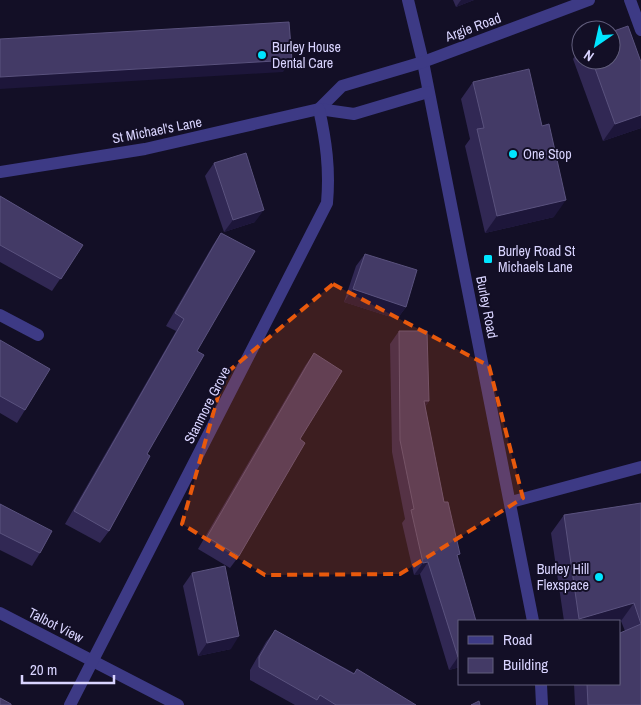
<svg xmlns="http://www.w3.org/2000/svg" width="641" height="705" font-family="'Archivo Narrow',sans-serif">
<rect width="100%" height="100%" fill="#130f26"/>
<g fill="none" stroke-linecap="round" stroke-linejoin="round">
<g stroke="#3d3a85" stroke-width="12">
<path d="M408 0 423 62 533 621"/>
<path d="M630 0 641 30"/>
<path d="M319 109 342 86 423 62 589 0"/>
<path d="M0 172 145 149 319 109 354 114 428 92"/>
<path d="M0 315 38 335"/>
<path d="M511 502 641 467"/>
<path d="M0 613 178 705"/>
<path d="M541 684 542 705"/>
<path d="M70 705 327 203C330 169 326 141 319 109"/>
</g>
</g>
<g fill="#312854">
<path d="M453 0H474L456 7Z"/>
<path d="M581 47V60H611L641 128 603 141 573 59Z"/>
<path d="M473 82 554 217 485 233 465 146 470 139 461 99Z"/>
<path d="M214 163 255 222 224 232 205 176Z"/>
<path d="M0 196 83 245 52 291 0 262Z"/>
<path d="M221 233 197 351 147 454 109 531 100 543 65 524 176 331 166 326 213 245Z"/>
<path d="M365 254 406 307 397 319 344 302 356 266Z"/>
<path d="M399 331 429 401 425 407 444 502 457 558 460 621V667L449 670 420 574 414 575 402 523 405 519 392 452 390 344Z"/>
<path d="M0 340 25 410 17 423 0 413Z"/>
<path d="M314 353 300 439 239 556 230 568 198 549 305 366Z"/>
<path d="M641 503V705H575L574 684H620L625 631 621 621H564L551 533 564 515Z"/>
<path d="M0 504 40 553 32 566 0 550Z"/>
<path d="M192 573 231 649 198 656 183 586Z"/>
<path d="M275 630 354 673 416 705H295L250 680V670L266 642Z"/>
</g>
<g fill="#1d163a">
<path d="M461 0H474L456 7Z"/>
<path d="M292 60 283 72 0 89V77Z"/>
<path d="M641 115V128L603 141 615 124Z"/>
<path d="M566 200 554 217 485 233 497 216Z"/>
<path d="M264 210 255 222 224 232 233 220Z"/>
<path d="M353 289 406 307 397 319 344 302Z"/>
<path d="M424 401H429L420 414Z"/>
<path d="M428 562 420 574 414 575 423 563Z"/>
<path d="M634 603 621 621H577L579 619Z"/>
<path d="M239 636 231 649 198 656 207 643Z"/>
<path d="M458 657H460V667L449 670Z"/>
</g>
<g fill="#433a66" stroke="#5a527e">
<path d="M289 22 292 60 0 77V39Z"/>
<path d="M628 26 641 62V115L615 124 592 60H611V32Z"/>
<path d="M529 69 542 126 549 124 566 200 497 216 477 129 484 128 473 82Z"/>
<path d="M246 153 264 210 233 220 214 163Z"/>
<path d="M0 196 83 245 61 279 0 245Z"/>
<path d="M221 233 255 251 197 351 204 355 147 454 150 456 109 531 74 511 184 319 175 313Z"/>
<path d="M365 254 417 270 406 307 353 289Z"/>
<path d="M399 331H427L429 401H424L444 502H448L460 554 457 555 476 621H460V657H458L428 562 423 563 411 510 414 509 400 440Z"/>
<path d="M0 340 50 369 25 410 0 396Z"/>
<path d="M314 353 342 371 300 439 305 443 239 556 207 537Z"/>
<path d="M641 503V624L634 603 579 619 564 515Z"/>
<path d="M0 504 52 531 40 553 0 533Z"/>
<path d="M225 566 239 636 207 643 192 573Z"/>
<path d="M641 624V705H588L587 684H620V633Z"/>
<path d="M275 630 354 674 357 669 416 705H336L320 695 317 700 259 667V657Z"/>
<path d="M0 698 11 704V705H0Z"/>
<path d="M479 701 480 705H471Z"/>
</g>
<path fill="#e8590c" fill-opacity="0.2" stroke="#e8590c" stroke-width="4" stroke-dasharray="10 6" stroke-linejoin="round" d="M333 284 489 366 523 498 400 574 265 575 182 524 224 375Z"/>
<g fill="#00e5ff" stroke="#130f26" stroke-width="2">
<circle cx="262" cy="55" r="5"/>
<circle cx="513" cy="154" r="5"/>
<rect x="483" y="254" width="10" height="10" rx="2.5"/>
<circle cx="599" cy="577" r="5"/>
</g>
<g text-anchor="middle" dominant-baseline="central" stroke-width="4" stroke-linejoin="round" paint-order="stroke">
<g font-size="14" fill="#d9d4ff" stroke="#130f26">
<text transform="translate(473 27) rotate(-20)">Argie Road</text>
<text transform="translate(157 130) rotate(-11)">St Michael's Lane</text>
<text transform="translate(487 307) rotate(79)">Burley Road</text>
<text transform="translate(207 405) rotate(-63)">Stanmore Grove</text>
<text transform="translate(56 625) rotate(27)">Talbot View</text>
</g>
<g font-size="14" fill="#d9d4ff" stroke="#130f26" text-anchor="start">
<text x="272" y="47">Burley House<tspan x="272" dy="16">Dental Care</tspan></text>
<text x="523" y="154">One Stop</text>
<text x="498" y="251">Burley Road St<tspan x="498" dy="16">Michaels Lane</tspan></text>
<text x="589" y="569" text-anchor="end">Burley Hill<tspan x="589" dy="16">Flexspace</tspan></text>
</g>
</g>
<rect x="458" y="620" width="162" height="65" fill="#130f26" stroke="#625e7d"/>
<rect x="468" y="636" width="25" height="8" fill="#3d3a85" stroke="#625e7d"/>
<text x="503" y="645" font-size="15" fill="#d9d4ff">Road</text>
<rect x="468" y="658" width="25" height="15" fill="#433a66" stroke="#625e7d"/>
<text x="503" y="670" font-size="15" fill="#d9d4ff">Building</text>
<g transform="translate(596 45) rotate(214)"><circle r="24" fill="#130f26" stroke="#625e7d"/>
<path d="M0-4L9 19L0 12L-9 19Z" fill="#00e5ff"/>
<text y="-8" font-size="14" font-weight="bold" text-anchor="middle" fill="#d9d4ff">N</text>
</g>
<path d="M22 675v8h92v-8" fill="none" stroke="#d9d4ff" stroke-width="2.5"/>
<text x="30" y="675" font-size="15" fill="#d9d4ff" stroke="#130f26" stroke-width="4" paint-order="stroke">20 m</text>
</svg>
